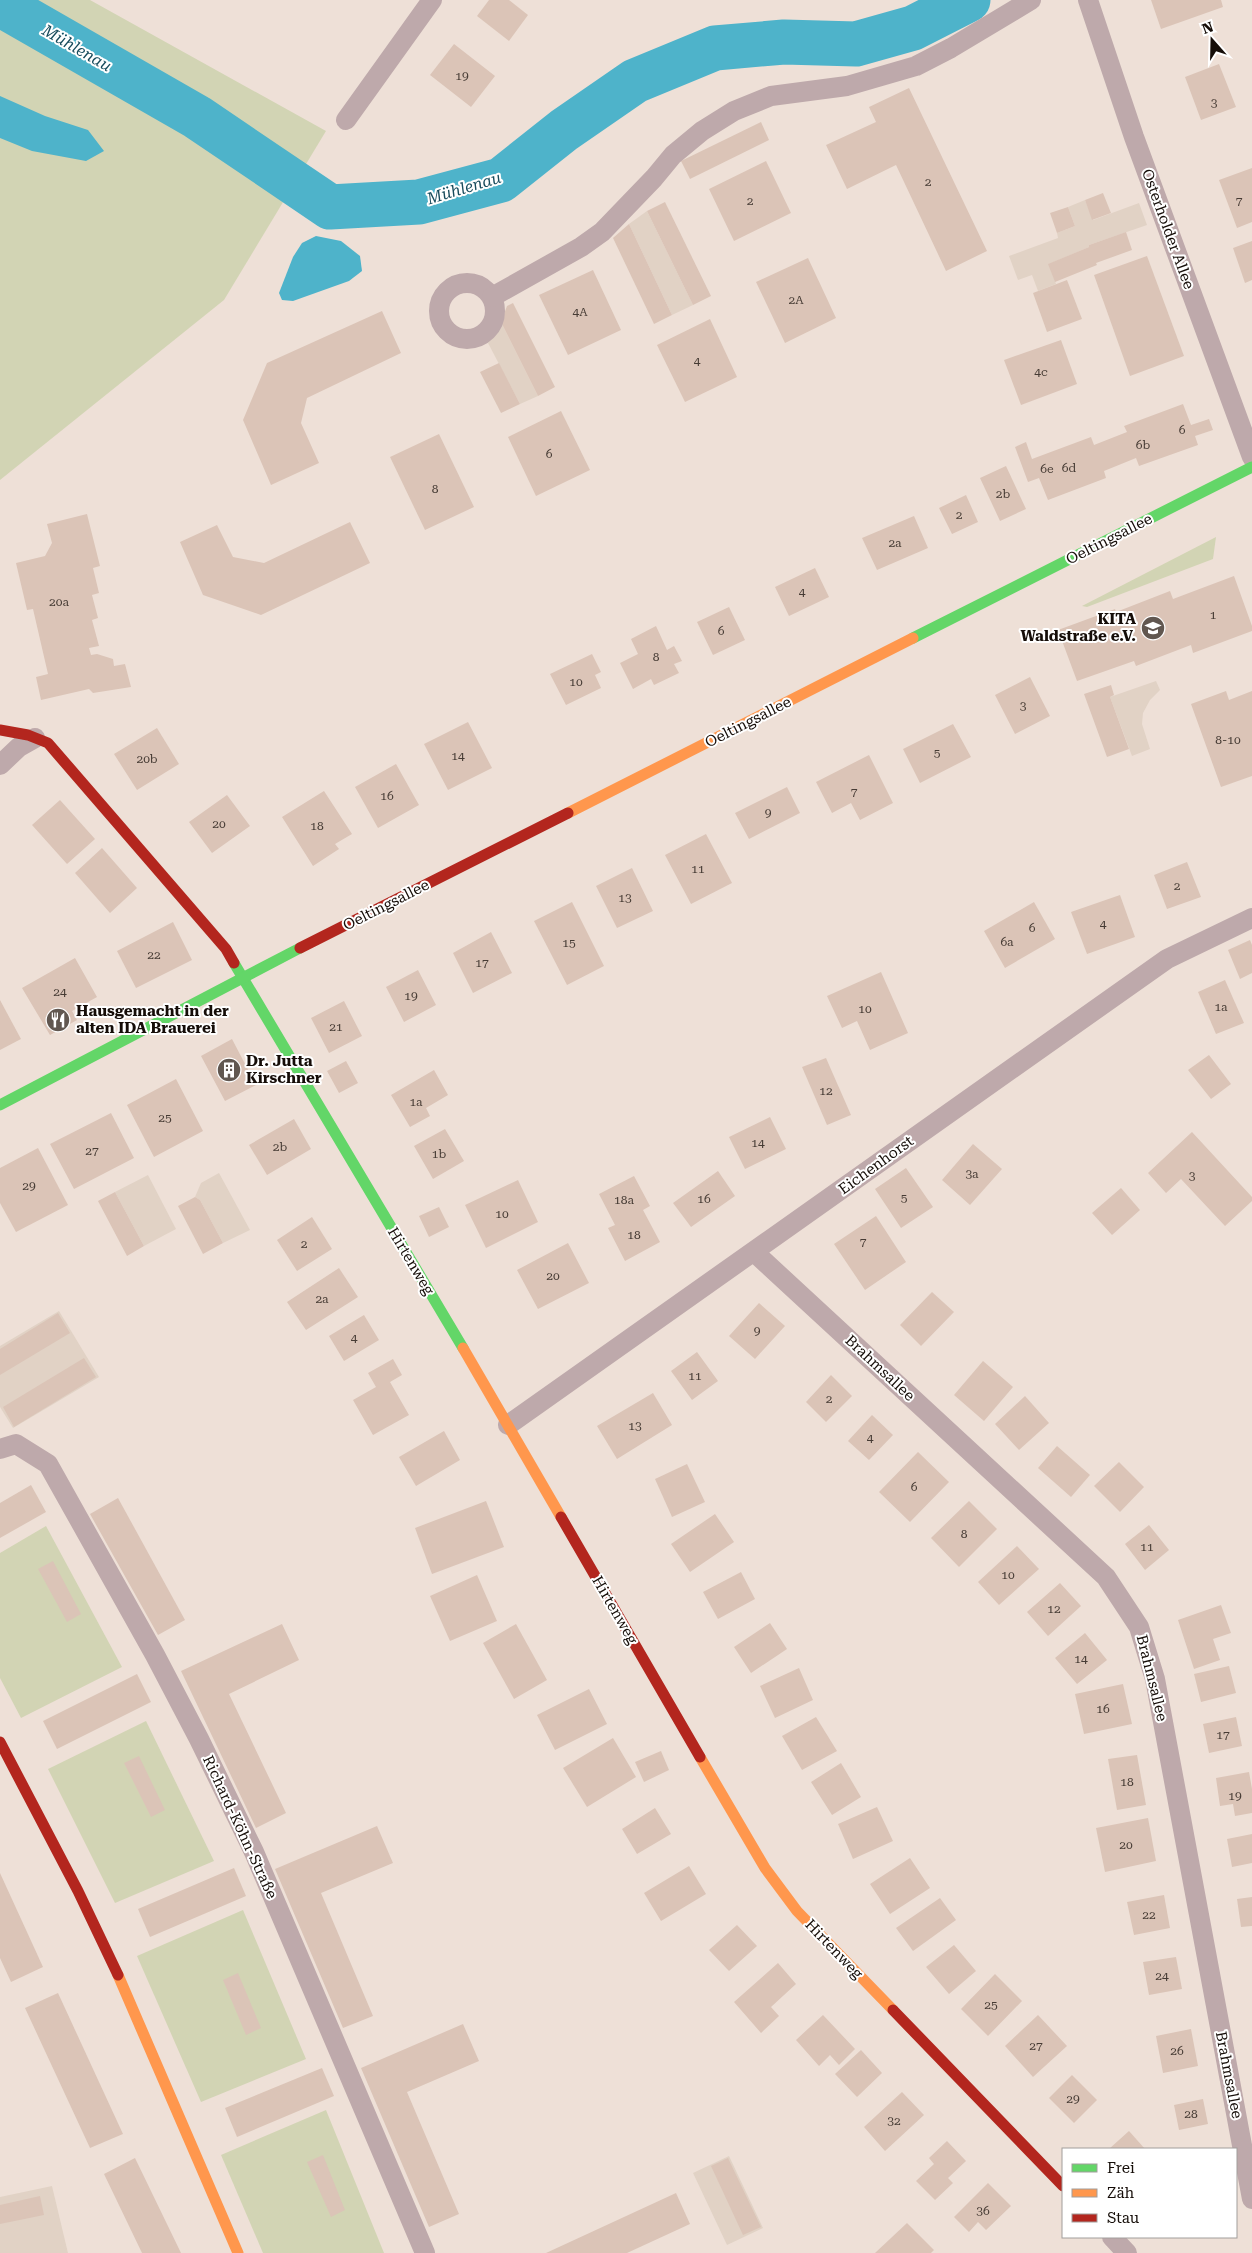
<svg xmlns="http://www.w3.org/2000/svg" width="1252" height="2253" font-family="'Roboto Serif',serif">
<rect width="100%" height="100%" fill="#eee0d7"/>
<g fill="#e1d2c5">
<path d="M1085 200 1093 220 1139 203 1147 225 1089 245V247L1049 264 1056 284 1038 291 1032 275 1018 280 1009 256 1058 238 1057 233 1075 226 1068 207Z"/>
<path d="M647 211 693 305 672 315 629 224Z"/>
<path d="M501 322 538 396 520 404 488 343Z"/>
<path d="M1156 681 1160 690 1150 700 1143 713 1142 724 1150 749 1132 756 1110 697Z"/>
<path d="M219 1173 250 1230 223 1243 200 1200 195 1197 201 1183Z"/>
<path d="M148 1175 176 1229 144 1246 115 1192Z"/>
<path d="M59 1311 99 1377 13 1428 0 1407V1346Z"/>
<path d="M729 2156 763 2228 727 2245 693 2173Z"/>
<path d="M52 2186 68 2253H0V2197Z"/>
</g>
<g fill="#d2d4b4">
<path d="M0 0H90L326 131 224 300 0 480Z"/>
<path d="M1216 537 1213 559 1087 607 1082 606Z"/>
<path d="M46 1526 122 1667 21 1718 0 1678V1553Z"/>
<path d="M146 1721 214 1861 115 1903 48 1769Z"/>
<path d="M243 1910 306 2059 201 2102 137 1956Z"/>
<path d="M326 2110 384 2253H263L221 2155Z"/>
</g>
<g fill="#4eb3ca">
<path d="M0 96 45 116 88 130 104 151 86 161 32 151 0 138Z"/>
<path d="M316 236 341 241 360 256 362 271 349 281 293 301 282 300 279 293 293 257 302 243Z"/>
</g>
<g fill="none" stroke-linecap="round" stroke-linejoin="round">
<path stroke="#4eb3ca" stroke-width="45" d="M0 4 197 117 330 207 419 202 501 180 564 130 635 81 715 48 784 42 856 44 913 28 968 0"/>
</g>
<g fill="#dbc4b7">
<path d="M489 0H509L528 15 509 41 477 16Z"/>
<path d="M1151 0H1221L1223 7 1161 29Z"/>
<path d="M454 44 495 76 471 107 430 75Z"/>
<path d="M1219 64 1236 107 1201 120 1185 77Z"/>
<path d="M909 88 987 251 946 271 896 165 847 189 826 145 876 122 869 107Z"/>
<path d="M761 122 769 140 690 179 681 161Z"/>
<path d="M766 161 791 213 734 241 709 189Z"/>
<path d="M1252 168V222L1237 228 1219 180Z"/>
<path d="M1103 193 1111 213 1092 220 1085 200Z"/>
<path d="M665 202 711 296 693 305 647 211Z"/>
<path d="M1068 207 1075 226 1057 233 1050 213Z"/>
<path d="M629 224 672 315 654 324 613 238Z"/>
<path d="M1126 232 1132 250 1096 263 1097 265 1055 282 1048 264 1089 247V245Z"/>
<path d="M1252 241V280L1245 283 1233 248Z"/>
<path d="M1147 256 1184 356 1130 376 1094 275Z"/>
<path d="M808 258 836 318 785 343 756 282Z"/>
<path d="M593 270 621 330 568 355 539 295Z"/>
<path d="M1067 280 1082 319 1047 332 1033 293Z"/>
<path d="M513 303 555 387 538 396 501 322 507 306Z"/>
<path d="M382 311 401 353 307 398 301 423 319 463 271 485 243 420 267 363Z"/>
<path d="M710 319 737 377 685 402 657 345Z"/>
<path d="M1061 340 1077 384 1021 405 1004 360Z"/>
<path d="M499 363 520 404 501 413 480 372Z"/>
<path d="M1183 404 1191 425 1209 419 1213 430 1195 436 1198 445 1139 466 1136 458 1104 471 1106 478 1048 500 1039 478 1028 482 1015 447 1026 442 1032 459 1091 437 1094 445 1127 432 1124 426Z"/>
<path d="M561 411 590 470 536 496 508 437Z"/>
<path d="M439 434 474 507 425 530 390 457Z"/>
<path d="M1006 466 1026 509 1000 521 980 478Z"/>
<path d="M966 495 978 522 952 534 939 508Z"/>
<path d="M87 514 100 566 93 568 99 593 92 595 98 618 92 620 99 646 89 648 91 655 97 654 113 659 114 666 125 664 131 687 93 693 89 689 41 700 36 677 48 674 33 609 27 610 16 563 45 556 52 543 47 524Z"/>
<path d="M914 516 928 548 877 570 862 538Z"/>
<path d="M350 522 370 563 261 615 203 595 180 542 217 525 233 557 264 563Z"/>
<path d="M815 568 829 597 789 616 775 587Z"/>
<path d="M1234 576 1252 626V631L1193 653 1191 645 1136 666 1134 661 1077 681 1058 630 1115 609 1116 612 1170 591 1173 599Z"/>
<path d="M729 607 745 640 713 655 697 622Z"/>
<path d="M656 626 667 650 674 646 682 661 674 664 679 673 654 685 651 679 633 689 620 663 638 654 631 639Z"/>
<path d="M592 654 601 672 595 675 601 688 566 705 550 674Z"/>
<path d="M1030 677 1050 716 1015 734 995 695Z"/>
<path d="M1111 685 1114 695 1110 697 1129 749 1107 757 1084 694Z"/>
<path d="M1226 691 1229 700 1252 691V776L1221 787 1191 704Z"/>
<path d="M468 722 492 768 448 790 424 744Z"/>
<path d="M953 724 971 757 920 783 903 749Z"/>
<path d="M157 728 179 764 137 790 114 754Z"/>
<path d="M869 755 893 803 860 820 851 803 832 813 816 782Z"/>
<path d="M396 764 419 805 378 828 355 787Z"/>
<path d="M787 787 800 813 749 839 735 813Z"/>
<path d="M324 791 352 834 335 844 339 849 313 866 282 817Z"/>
<path d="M227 795 250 826 212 853 189 822Z"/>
<path d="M60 800 95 839 67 864 32 825Z"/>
<path d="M706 834 732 883 691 904 665 855Z"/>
<path d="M102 848 137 888 110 913 75 873Z"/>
<path d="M1187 862 1201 897 1167 909 1154 875Z"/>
<path d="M632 868 653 911 617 928 596 886Z"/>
<path d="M1120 895 1135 937 1087 954 1071 912Z"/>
<path d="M572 902 604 966 567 985 534 921Z"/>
<path d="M1034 902 1055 939 1005 968 984 931Z"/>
<path d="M173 922 192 960 136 988 117 951Z"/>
<path d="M491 932 512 973 473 993 453 953Z"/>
<path d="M1250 940 1252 945V973L1240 979 1228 950Z"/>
<path d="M75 958 97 997 72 1011 77 1020 50 1035 22 988Z"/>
<path d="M418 970 436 1005 404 1022 386 987Z"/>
<path d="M881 972 908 1033 870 1050 857 1021 842 1028 827 996Z"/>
<path d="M1225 980 1244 1023 1216 1034 1198 992Z"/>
<path d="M0 1000 21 1039 0 1050Z"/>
<path d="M344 1001 362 1036 329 1053 311 1018Z"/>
<path d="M232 1039 256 1085 225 1101 201 1056Z"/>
<path d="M1209 1055 1231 1084 1211 1099 1188 1070Z"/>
<path d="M826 1058 851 1115 827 1125 802 1067Z"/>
<path d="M346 1061 358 1083 339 1093 327 1071Z"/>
<path d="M434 1070 448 1095 426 1108 430 1116 410 1127 391 1095Z"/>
<path d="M176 1079 203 1131 154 1157 127 1105Z"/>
<path d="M111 1113 134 1158 74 1189 50 1144Z"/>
<path d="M770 1117 786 1149 745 1169 729 1137Z"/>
<path d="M294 1119 311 1149 267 1175 249 1145Z"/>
<path d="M445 1129 464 1161 433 1179 414 1146Z"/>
<path d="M1192 1132 1252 1197V1201L1225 1226 1181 1179 1166 1193 1148 1173Z"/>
<path d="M973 1144 1002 1169 970 1205 942 1180Z"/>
<path d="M38 1148 68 1205 16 1232 0 1203V1168Z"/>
<path d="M906 1168 933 1207 901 1228 875 1189Z"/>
<path d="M718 1171 735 1196 691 1227 673 1203Z"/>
<path d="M634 1176 650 1206 643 1210 660 1242 625 1261 608 1228 615 1225 599 1194Z"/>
<path d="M518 1180 538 1222 486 1248 465 1205Z"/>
<path d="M1121 1188 1140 1210 1112 1235 1092 1213Z"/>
<path d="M115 1192 144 1246 127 1256 98 1201Z"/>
<path d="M195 1197 200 1200 223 1243 203 1254 178 1206Z"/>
<path d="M439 1207 449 1227 429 1237 419 1216Z"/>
<path d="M876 1216 906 1262 865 1290 834 1244Z"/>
<path d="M312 1217 332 1249 297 1271 277 1240Z"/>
<path d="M568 1243 589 1283 538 1309 517 1270Z"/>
<path d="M339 1268 358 1297 306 1330 287 1302Z"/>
<path d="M932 1292 954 1312 921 1346 900 1325Z"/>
<path d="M759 1303 785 1326 755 1359 729 1336Z"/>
<path d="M58 1313 70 1333 0 1375V1349Z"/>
<path d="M364 1315 379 1340 344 1361 329 1336Z"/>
<path d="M697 1352 718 1381 692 1400 671 1371Z"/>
<path d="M84 1358 96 1377 14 1427 3 1407Z"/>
<path d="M393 1359 402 1375 390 1382 409 1415 373 1435 353 1400 376 1387 368 1373Z"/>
<path d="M983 1361 1013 1387 984 1421 954 1395Z"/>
<path d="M831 1375 852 1396 826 1422 806 1402Z"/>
<path d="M653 1393 672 1425 617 1459 597 1426Z"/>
<path d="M1025 1396 1049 1423 1019 1450 995 1424Z"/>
<path d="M872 1415 893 1435 869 1460 848 1441Z"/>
<path d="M444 1431 460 1460 416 1486 399 1457Z"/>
<path d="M1057 1446 1090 1475 1071 1497 1038 1468Z"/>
<path d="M918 1452 949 1482 910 1522 879 1492Z"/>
<path d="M1119 1462 1144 1487 1120 1512 1094 1486Z"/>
<path d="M687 1464 705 1502 672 1517 655 1479Z"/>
<path d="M31 1485 46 1512 0 1538V1503Z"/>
<path d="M118 1498 185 1620 158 1635 90 1514Z"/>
<path d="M486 1501 504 1547 432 1574 415 1528Z"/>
<path d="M969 1501 997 1529 959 1567 931 1538Z"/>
<path d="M715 1514 734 1542 690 1572 671 1544Z"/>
<path d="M1149 1525 1169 1550 1145 1570 1125 1544Z"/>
<path d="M1017 1546 1039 1569 999 1605 978 1582Z"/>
<path d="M53 1561 81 1614 67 1622 38 1569Z"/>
<path d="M741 1572 755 1599 718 1619 703 1592Z"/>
<path d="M477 1575 497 1621 450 1641 430 1596Z"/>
<path d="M1060 1583 1081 1606 1048 1636 1027 1612Z"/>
<path d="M1221 1605 1231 1633 1213 1639 1220 1660 1194 1669 1178 1620Z"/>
<path d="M770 1623 787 1649 751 1673 734 1647Z"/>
<path d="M282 1624 299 1660 229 1694 286 1813 256 1828 181 1671Z"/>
<path d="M516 1624 547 1680 514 1699 483 1643Z"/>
<path d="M1085 1633 1107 1660 1077 1684 1055 1658Z"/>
<path d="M1229 1666 1236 1693 1201 1702 1194 1674Z"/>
<path d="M799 1668 813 1700 775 1718 760 1686Z"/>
<path d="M137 1674 151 1702 57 1749 43 1721Z"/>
<path d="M1123 1684 1132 1724 1084 1734 1075 1694Z"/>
<path d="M589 1689 607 1724 555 1750 537 1715Z"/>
<path d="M816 1717 837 1751 802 1770 782 1736Z"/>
<path d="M1236 1717 1242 1746 1209 1753 1203 1724Z"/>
<path d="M613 1738 636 1777 587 1807 563 1768Z"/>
<path d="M661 1751 669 1770 644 1782 635 1762Z"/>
<path d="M1137 1755 1146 1805 1117 1810 1108 1759Z"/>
<path d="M139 1756 165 1810 151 1817 124 1763Z"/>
<path d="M841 1763 861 1797 832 1815 811 1782Z"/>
<path d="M1249 1772 1252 1789V1813L1235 1816 1233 1804 1220 1806 1216 1778Z"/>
<path d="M877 1807 893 1841 853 1859 838 1824Z"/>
<path d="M655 1808 671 1834 637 1854 622 1829Z"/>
<path d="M1148 1818 1156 1861 1105 1872 1096 1828Z"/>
<path d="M377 1826 393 1863 321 1893 373 2016 343 2028 275 1869Z"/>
<path d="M1252 1834V1863L1232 1867 1227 1839Z"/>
<path d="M910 1858 930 1888 890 1914 870 1884Z"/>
<path d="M689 1866 706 1894 661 1921 644 1893Z"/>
<path d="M234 1868 246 1896 150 1937 138 1909Z"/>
<path d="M0 1873 43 1967 11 1982 0 1958Z"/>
<path d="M1164 1895 1170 1928 1134 1935 1127 1902Z"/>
<path d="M1252 1897V1926L1241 1927 1237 1899Z"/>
<path d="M940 1898 956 1920 913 1951 896 1928Z"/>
<path d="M737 1925 757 1946 729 1971 709 1950Z"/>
<path d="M954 1945 976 1971 949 1994 926 1967Z"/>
<path d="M1176 1957 1182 1989 1149 1995 1143 1962Z"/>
<path d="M778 1963 796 1984 771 2007 779 2016 761 2033 734 2002Z"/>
<path d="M238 1973 261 2028 246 2035 223 1980Z"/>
<path d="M995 1974 1022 2001 988 2036 961 2009Z"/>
<path d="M58 1993 123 2134 90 2148 25 2008Z"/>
<path d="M823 2015 855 2049 839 2065 830 2055 819 2066 796 2040Z"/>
<path d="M1038 2015 1067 2046 1033 2077 1005 2046Z"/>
<path d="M463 2024 479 2061 407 2092 459 2214 429 2227 361 2068Z"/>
<path d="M1191 2029 1198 2066 1163 2073 1156 2036Z"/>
<path d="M861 2050 882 2073 857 2097 835 2074Z"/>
<path d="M322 2068 334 2096 237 2137 225 2108Z"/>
<path d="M1072 2075 1097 2100 1074 2123 1049 2098Z"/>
<path d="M902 2092 924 2115 885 2151 864 2127Z"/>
<path d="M1203 2099 1208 2124 1179 2130 1174 2105Z"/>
<path d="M1129 2131 1145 2149H1109Z"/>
<path d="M947 2141 966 2161 948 2178 953 2183 935 2200 916 2181 934 2164 929 2158Z"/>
<path d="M323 2155 345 2210 331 2217 307 2162Z"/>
<path d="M135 2158 150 2189 181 2253H142L104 2174Z"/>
<path d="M728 2158 761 2227 743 2235 711 2166Z"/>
<path d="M988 2183 1011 2206 986 2230 978 2222 969 2232 954 2217Z"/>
<path d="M676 2193 690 2224 627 2253H546Z"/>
<path d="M40 2196 44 2215 0 2224V2205Z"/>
<path d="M907 2223 934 2250 931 2253H875Z"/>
</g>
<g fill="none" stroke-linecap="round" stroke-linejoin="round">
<g stroke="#bea9ab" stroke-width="20">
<path d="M1088 0 1134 137 1252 457"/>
<path d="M346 120 432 0"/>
<circle cx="467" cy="311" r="28"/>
<path d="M492 297 581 247 602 232 654 178 673 155 702 131 734 111 771 96 847 86 916 66 951 48 1031 0"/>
<path d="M0 765 19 747 35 738"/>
<path d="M754 1252 1106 1577 1139 1627 1155 1679 1252 2199"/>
<path d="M508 1425 1167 959 1252 918"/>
<path d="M0 1449 16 1444 48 1464 155 1655 199 1739 254 1852 425 2253"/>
<path d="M1112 2237 1127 2253"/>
</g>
<g stroke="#63d668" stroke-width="11">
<path d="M913 638 1252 467"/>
<path d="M234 963 463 1348"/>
<path d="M0 1105 300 948"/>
</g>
<g stroke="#ff974d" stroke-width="11">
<path d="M568 813 913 638"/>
<path d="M463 1348 561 1517"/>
<path d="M700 1757 765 1868 797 1911 893 2010"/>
<path d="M118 1975 238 2253"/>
</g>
<g stroke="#b3261e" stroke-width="11">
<path d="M0 730 28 735 48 743 226 949 234 963"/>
<path d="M300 948 568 813"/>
<path d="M561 1517 700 1757"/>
<path d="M0 1742 78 1891 118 1975"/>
<path d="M893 2010 1063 2186"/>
</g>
</g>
<defs>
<g id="school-disc" transform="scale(1.25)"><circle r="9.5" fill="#615750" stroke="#fff"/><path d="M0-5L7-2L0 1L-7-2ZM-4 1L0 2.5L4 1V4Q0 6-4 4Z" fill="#fff"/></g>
<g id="restaurant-disc" transform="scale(1.25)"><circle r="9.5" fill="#615750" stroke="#fff"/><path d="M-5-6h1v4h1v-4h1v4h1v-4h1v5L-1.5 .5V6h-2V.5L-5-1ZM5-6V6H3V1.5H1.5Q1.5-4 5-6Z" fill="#fff"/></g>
<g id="building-disc" transform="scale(1.25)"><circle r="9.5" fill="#615750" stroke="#fff"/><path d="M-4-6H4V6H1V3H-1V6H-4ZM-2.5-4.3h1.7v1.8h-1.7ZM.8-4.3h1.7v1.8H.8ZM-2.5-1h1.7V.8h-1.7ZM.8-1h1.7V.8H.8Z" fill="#fff"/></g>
</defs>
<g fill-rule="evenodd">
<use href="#school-disc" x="1153" y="628"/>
<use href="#restaurant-disc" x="58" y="1020"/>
<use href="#building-disc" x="229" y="1070"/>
</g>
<g text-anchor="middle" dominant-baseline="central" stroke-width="4" stroke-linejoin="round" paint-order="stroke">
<g font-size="12" fill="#463b34">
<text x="462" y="76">19</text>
<text x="1214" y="103">3</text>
<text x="928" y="182">2</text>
<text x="750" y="201">2</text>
<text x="1239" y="201">7</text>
<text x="796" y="300">2A</text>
<text x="580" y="312">4A</text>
<text x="697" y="361">4</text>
<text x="1041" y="372">4c</text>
<text x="1182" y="430">6</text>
<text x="1143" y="445">6b</text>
<text x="549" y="454">6</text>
<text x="1069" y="468">6d</text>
<text x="1047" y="469">6e</text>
<text x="435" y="489">8</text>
<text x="1003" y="494">2b</text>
<text x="959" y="515">2</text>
<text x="895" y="543">2a</text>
<text x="802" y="592">4</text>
<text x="59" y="602">20a</text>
<text x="1213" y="615">1</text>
<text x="721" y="631">6</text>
<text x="656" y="657">8</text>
<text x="576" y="682">10</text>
<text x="1023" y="706">3</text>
<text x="1228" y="740">8-10</text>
<text x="937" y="753">5</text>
<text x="458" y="756">14</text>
<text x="147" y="759">20b</text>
<text x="854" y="792">7</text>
<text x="387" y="796">16</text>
<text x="768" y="813">9</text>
<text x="219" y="824">20</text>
<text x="317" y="826">18</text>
<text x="698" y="869">11</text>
<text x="1177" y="886">2</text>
<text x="625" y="898">13</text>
<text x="1103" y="924">4</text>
<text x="1032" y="928">6</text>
<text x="1007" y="942">6a</text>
<text x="569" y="943">15</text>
<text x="154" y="955">22</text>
<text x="482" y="963">17</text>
<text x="60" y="992">24</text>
<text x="411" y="996">19</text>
<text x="1221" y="1007">1a</text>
<text x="865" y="1009">10</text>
<text x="336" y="1027">21</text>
<text x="826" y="1091">12</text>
<text x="416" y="1102">1a</text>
<text x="165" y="1118">25</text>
<text x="758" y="1143">14</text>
<text x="280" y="1147">2b</text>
<text x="92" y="1151">27</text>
<text x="439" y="1154">1b</text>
<text x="972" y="1174">3a</text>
<text x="1192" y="1176">3</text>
<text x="29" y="1186">29</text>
<text x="904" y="1198">5</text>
<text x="704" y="1199">16</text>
<text x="624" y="1200">18a</text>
<text x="502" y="1214">10</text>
<text x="634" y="1235">18</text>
<text x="863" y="1242">7</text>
<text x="304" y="1244">2</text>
<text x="553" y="1276">20</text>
<text x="322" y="1299">2a</text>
<text x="757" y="1331">9</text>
<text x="354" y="1338">4</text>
<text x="695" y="1376">11</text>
<text x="829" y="1399">2</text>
<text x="635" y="1426">13</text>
<text x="870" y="1438">4</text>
<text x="914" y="1487">6</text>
<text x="964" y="1534">8</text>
<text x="1147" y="1547">11</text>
<text x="1008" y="1575">10</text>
<text x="1054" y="1609">12</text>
<text x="1081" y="1659">14</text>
<text x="1103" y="1709">16</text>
<text x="1223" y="1735">17</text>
<text x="1127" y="1782">18</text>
<text x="1235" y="1796">19</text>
<text x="1126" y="1845">20</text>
<text x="1149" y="1915">22</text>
<text x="1162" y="1976">24</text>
<text x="991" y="2005">25</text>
<text x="1036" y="2046">27</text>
<text x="1177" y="2051">26</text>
<text x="1073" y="2099">29</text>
<text x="1191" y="2114">28</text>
<text x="894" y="2121">32</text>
<text x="983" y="2211">36</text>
</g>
<g font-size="15" fill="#150d08" stroke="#fff">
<text transform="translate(1168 229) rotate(70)">Osterholder Allee</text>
<text transform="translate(1109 539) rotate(-27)">Oeltingsallee</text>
<text transform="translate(748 722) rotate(-27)">Oeltingsallee</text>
<text transform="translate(386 905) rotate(-27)">Oeltingsallee</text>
<text transform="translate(876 1165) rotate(-36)">Eichenhorst</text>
<text transform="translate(411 1261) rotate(59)">Hirtenweg</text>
<text transform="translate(880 1368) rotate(43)">Brahmsallee</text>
<text transform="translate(615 1610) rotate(60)">Hirtenweg</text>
<text transform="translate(1152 1678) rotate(76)">Brahmsallee</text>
<text transform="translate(240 1827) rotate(65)">Richard-Köhn-Straße</text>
<text transform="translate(834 1949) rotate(46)">Hirtenweg</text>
<text transform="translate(1229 2075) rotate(79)">Brahmsallee</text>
</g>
<g font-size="15" font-weight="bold" fill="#150d08" stroke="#fff" text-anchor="start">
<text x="1136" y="619" text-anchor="end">KITA<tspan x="1136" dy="17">Waldstraße e.V.</tspan></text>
<text x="76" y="1011">Hausgemacht in der<tspan x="76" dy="17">alten IDA Brauerei</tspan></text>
<text x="246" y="1061">Dr. Jutta<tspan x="246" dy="17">Kirschner</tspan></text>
</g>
<g font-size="16" font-style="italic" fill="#174b5c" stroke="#fff">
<text transform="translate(77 48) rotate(30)">Mühlenau</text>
<text transform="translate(464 188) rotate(-17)">Mühlenau</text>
</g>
</g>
<rect x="1062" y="2148" width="175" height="90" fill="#ffffff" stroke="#a19e9c"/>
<rect x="1072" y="2164" width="25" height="8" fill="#63d668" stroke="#a19e9c"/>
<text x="1107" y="2173" font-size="15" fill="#150d08">Frei</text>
<rect x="1072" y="2189" width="25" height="8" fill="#ff974d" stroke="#a19e9c"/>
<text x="1107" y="2198" font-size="15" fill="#150d08">Zäh</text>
<rect x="1072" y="2214" width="25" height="8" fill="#b3261e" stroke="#a19e9c"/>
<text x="1107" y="2223" font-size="15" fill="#150d08">Stau</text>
<g transform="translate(1212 40) rotate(340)" stroke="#ffffff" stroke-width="4" paint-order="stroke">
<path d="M0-4L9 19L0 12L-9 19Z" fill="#150d08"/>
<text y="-8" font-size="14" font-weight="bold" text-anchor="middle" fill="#150d08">N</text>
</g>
</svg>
